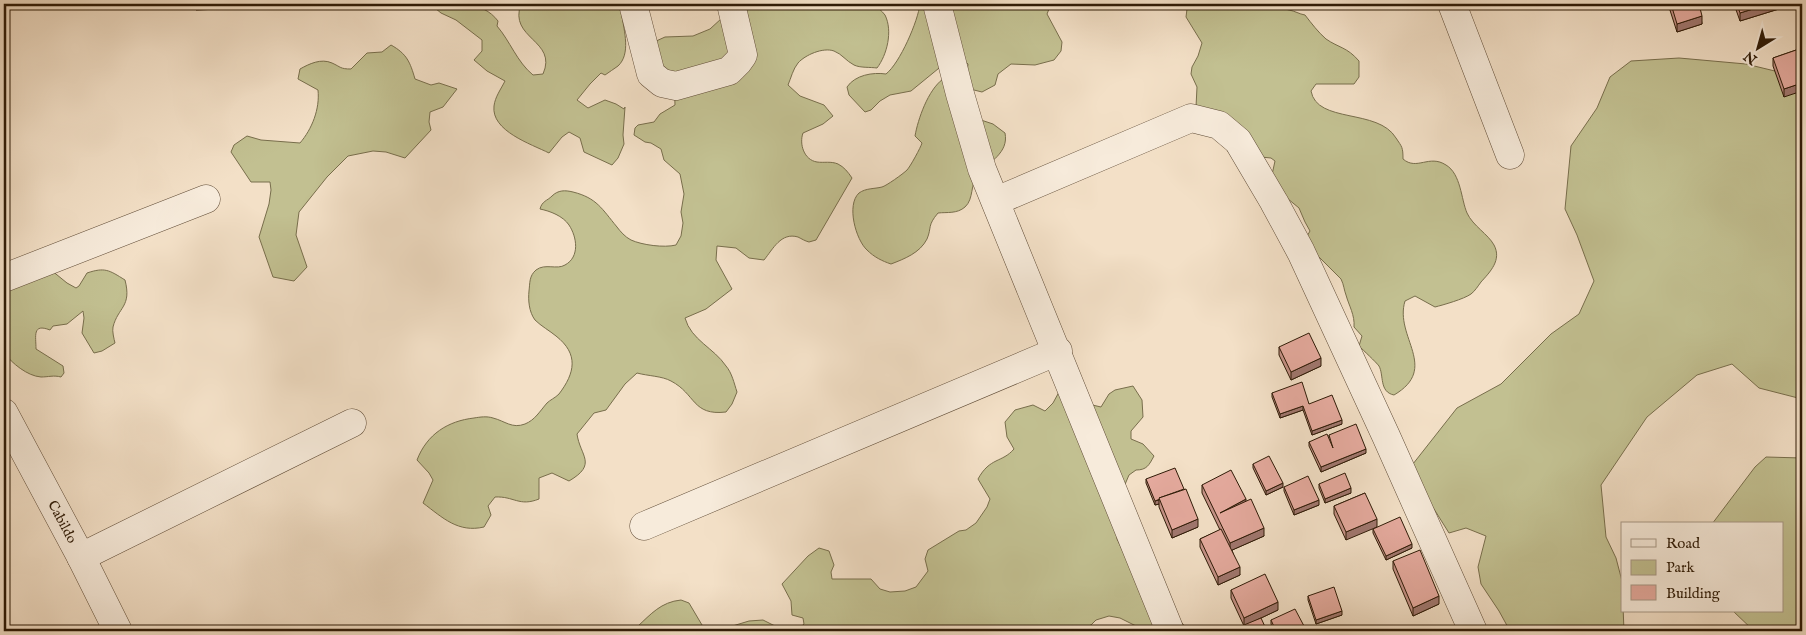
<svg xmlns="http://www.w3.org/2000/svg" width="1806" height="635" font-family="'IM FELL English',serif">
<rect width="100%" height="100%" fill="#f3e0c7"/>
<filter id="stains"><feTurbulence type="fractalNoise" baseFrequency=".004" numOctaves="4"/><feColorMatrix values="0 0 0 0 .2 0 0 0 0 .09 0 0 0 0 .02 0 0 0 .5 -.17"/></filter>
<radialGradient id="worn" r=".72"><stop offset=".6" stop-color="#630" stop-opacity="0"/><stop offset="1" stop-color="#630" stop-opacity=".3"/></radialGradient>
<g fill="#c2c091" stroke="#786e4c">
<path d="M430 4C456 4 482 0 498 21L497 26C510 41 517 62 533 75L543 74C558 40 508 39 521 4H631L622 16C624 31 631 54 618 66 614 69 609 72 605 75L601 73 590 84 577 100 588 108 605 100 616 104 624 109 625 107 623 135 624 144 618 158 612 165 584 152 580 138 569 132 562 137 549 153C531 144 491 131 494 106 495 97 501 89 505 81L487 71 474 60 482 51V40L456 20 441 13Z"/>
<path d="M755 4H803L815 7 831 4H874C877 7 882 11 885 15 893 31 887 55 877 68 870 67 860 68 854 65 846 61 842 54 834 51 823 47 805 55 798 63 793 69 791 78 788 85L800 96 824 105 833 116 823 124 803 133C799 144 804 160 817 162 824 163 831 161 838 164 844 167 848 172 852 178L816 240 809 242C805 241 802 239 798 237 781 232 773 249 764 260L749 258 736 248 717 246 716 260 732 289 706 309 685 318C691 340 714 348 726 366 732 373 734 383 737 392L732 404 726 412C692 416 696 394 671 381 662 376 648 376 637 373L625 384 606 410 594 413 577 434C580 456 598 464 569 481L552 473 539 478V499C519 507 514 496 495 497L488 506 491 515 484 527C458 533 443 518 423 503L433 480 429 473 417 460C427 434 448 421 474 418 480 417 487 416 493 418 505 421 512 429 525 424 535 420 540 411 547 403 550 400 555 398 559 394 575 373 579 354 556 336 550 331 541 326 535 320 529 312 528 300 529 291 530 283 529 276 536 270 545 263 557 270 565 265 580 257 577 237 569 225 563 216 550 211 540 209 542 201 547 201 552 196 558 190 565 190 573 192 597 198 602 209 617 227 620 231 625 237 631 240 642 245 664 248 676 245L681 236 683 223 681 212 684 194 680 174 664 160 661 149 651 143 645 142 634 135 635 128 638 125 654 122 660 114 675 105 674 76 659 62 654 42 665 37 693 36 710 29 722 18Z"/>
<path d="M920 4H1051L1047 14 1062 42 1061 51 1054 60 1035 65 1011 64 998 74 995 85 982 92 974 90 966 84 968 64 964 60 944 64 911 91 890 95 880 101 871 110 865 112 849 95 847 87C855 75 873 72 886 74 900 63 918 21 920 4Z"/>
<path d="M1187 4H1269C1279 10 1279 7 1289 10 1295 11 1299 14 1305 15 1312 24 1318 32 1326 39 1339 48 1347 47 1359 61V77L1354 84H1316L1311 91C1317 124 1378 108 1396 138 1402 147 1403 147 1403 159 1417 171 1429 154 1446 165 1461 174 1461 199 1467 213 1473 226 1488 234 1494 245 1502 260 1490 272 1481 282 1478 286 1475 291 1471 294 1464 299 1443 305 1435 307L1415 296 1405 301C1394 337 1440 368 1394 395 1379 392 1384 375 1379 366 1376 362 1363 350 1359 346L1362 336 1354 327C1355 315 1349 306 1346 295 1344 290 1344 285 1341 279L1313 251 1306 238 1310 231 1305 222 1299 208 1270 184 1275 161 1271 158 1230 154 1227 150 1224 136 1196 107 1197 87 1191 74 1192 67 1198 56 1202 43 1186 17 1187 9 1185 6Z"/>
<path d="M391 45C407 54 410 62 415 79L431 85 439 83 457 89 443 107 430 112 429 122 431 130 405 158 386 152 373 151 348 156 327 177 299 212 296 235 307 267 294 281 273 277 259 237 269 204 271 190 270 182H251L231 152 234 145 247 136 261 140 300 143C312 129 320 109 318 90L298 79 300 69C309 64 321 58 332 63 341 67 340 69 351 69L367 53 382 52Z"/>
<path d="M1679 58 1746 64 1779 72 1802 94V394L1798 398 1759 388 1732 364 1697 375 1647 417 1601 485 1606 537 1616 558 1622 581 1624 631H1510L1499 611 1481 584 1478 567 1486 536 1466 528 1449 533 1409 469 1457 408 1501 384 1551 334 1579 314 1594 281 1577 235 1565 209 1571 146 1597 108 1610 77 1631 61Z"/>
<path d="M943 79 981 120 993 124 1005 133C1009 153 989 162 978 174 970 184 974 199 965 207 957 214 947 212 938 213 927 226 932 227 927 239 920 253 904 259 891 264 882 261 874 257 867 250 856 240 846 205 859 193 866 188 874 189 882 187 886 186 903 174 907 170 910 167 921 147 922 143L915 136C918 119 928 90 943 79Z"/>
<path d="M36 269 51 270 67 283 76 288 79 286 87 273C105 267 109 270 125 280 132 307 118 307 113 327 112 331 114 339 115 343L102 351 94 353 82 333 84 318 83 311 67 324 53 326 50 330C32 323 36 336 36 349L63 366 64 373 61 377C54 375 48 377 41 377 27 376 12 363 4 353V295Z"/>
<path d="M1133 386 1142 400 1143 417 1131 431V439L1143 444 1154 456C1149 465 1147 470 1136 470L1129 475 1123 489 1117 539 1131 567 1152 587 1187 629 1183 631H1146L1120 618 1109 616 1096 620 1091 625 1073 631H796L804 624 803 618 792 615 791 601 782 584 808 556 819 548 829 551 834 565 831 572 832 579H871L880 589 890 592 905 591 916 587 928 571 925 559 928 550 959 531 966 530 976 523 987 507 990 499 978 479C990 457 1002 463 1014 449L1007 437 1005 422 1015 410 1033 405 1045 411 1053 403 1059 392 1088 404 1101 407 1109 394 1115 390Z"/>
<path d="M1766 457 1802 458V631H1754L1733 611H1782V524H1712L1755 467Z"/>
<path d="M681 600 689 603 702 625 709 631H637V627C651 614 661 602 681 600Z"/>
<path d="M763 620 783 630 791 631H716L749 621Z"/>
</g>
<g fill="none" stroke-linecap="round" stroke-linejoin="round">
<g stroke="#604c37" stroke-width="29">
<g id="minor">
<path d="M633 4 651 74 662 83 676 86 729 71 738 62 743 55 731 4"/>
<path d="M937 4 960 94 982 169 1170 631"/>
<path d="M1452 4 1510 155"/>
<path d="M996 201 1191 118 1219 125 1238 141 1274 202 1301 252 1386 436 1473 631"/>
<path d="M4 278 206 199"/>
<path d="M4 413 81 557 118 631"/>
<path d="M644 526 1058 351"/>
<path d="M81 557 352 423"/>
</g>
</g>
<use href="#minor" stroke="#f7ebdb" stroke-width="28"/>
</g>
<g fill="#c59288" stroke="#2f1b07">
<path d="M195 4H244V8L196 10Z"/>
<path d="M1668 4H1699L1702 24 1677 32Z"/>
<path d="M1734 4H1795L1740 21Z"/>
<path d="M1802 48 1784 97 1773 66V58Z"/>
<path d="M1279 347 1321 366 1291 380 1279 355Z"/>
<path d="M1272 393 1309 404 1342 424 1312 435 1303 410 1280 418 1272 397Z"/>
<path d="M1329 435 1366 453 1321 472 1309 446V442L1329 438Z"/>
<path d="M1253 464 1283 487 1266 495 1253 468Z"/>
<path d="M1146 479 1198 527 1172 538 1159 507V504L1155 505 1146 483Z"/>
<path d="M1319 484 1351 493 1325 503 1319 488Z"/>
<path d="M1202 485 1246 502 1264 536 1232 550 1240 575 1218 585 1200 547V539L1220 530 1202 493Z"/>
<path d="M1284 487 1319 505 1294 515 1284 491Z"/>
<path d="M1365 493 1346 540 1334 514V506Z"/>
<path d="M1373 529 1412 548 1386 560 1373 533Z"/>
<path d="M1393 561 1439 604 1413 616 1393 569Z"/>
<path d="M1231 590 1278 610 1244 626 1231 598Z"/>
<path d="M1308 596 1342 615 1316 624 1308 600Z"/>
<path d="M1271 620 1304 630 1302 631H1274L1271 624Z"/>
</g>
<g fill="#a0776f" stroke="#2f1b07">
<path d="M1769 4H1795L1740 21V13Z"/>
<path d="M1702 16V24L1677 32V24Z"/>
<path d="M1802 83V91L1784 97V89Z"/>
<path d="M1321 358V366L1291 380V372Z"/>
<path d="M1303 406V410L1280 418V414Z"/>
<path d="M1342 420V424L1312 435V431Z"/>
<path d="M1366 449V453L1321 472V467Z"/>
<path d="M1283 483V487L1266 495V491Z"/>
<path d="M1351 488V493L1325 503V499Z"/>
<path d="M1246 499V507L1220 513Z"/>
<path d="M1159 500V504L1155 505V501Z"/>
<path d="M1319 500V505L1294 515V510Z"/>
<path d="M1198 519V527L1172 538V530Z"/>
<path d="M1377 519V527L1346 540V532Z"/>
<path d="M1264 528V536L1230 551V543Z"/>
<path d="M1412 544V548L1386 560V556Z"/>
<path d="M1240 567V575L1218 585V577Z"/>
<path d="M1439 596V604L1413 616V608Z"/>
<path d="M1278 602V610L1244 626V618Z"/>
<path d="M1342 611V615L1316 624V620Z"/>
<path d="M1304 626V630L1302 631H1293Z"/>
</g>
<g fill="#e5aa9e" stroke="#2f1b07">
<path d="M1671 4H1699L1702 16 1677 24Z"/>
<path d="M1737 4H1769L1740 13Z"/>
<path d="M1802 48V83L1784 89 1773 58Z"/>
<path d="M1309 333 1321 358 1291 372 1279 347Z"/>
<path d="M1302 382 1309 404 1332 395 1342 420 1312 431 1303 406 1280 414 1272 393Z"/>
<path d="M1356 424 1366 449 1321 467 1309 442 1327 434 1333 448 1329 435Z"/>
<path d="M1269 456 1283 483 1266 491 1253 464Z"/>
<path d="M1175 468 1184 489 1159 498 1160 499 1155 501 1146 479Z"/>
<path d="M1231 470 1246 499 1220 513 1251 499 1264 528 1230 543 1202 485Z"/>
<path d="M1345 473 1351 488 1325 499 1319 484Z"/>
<path d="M1308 476 1319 500 1294 510 1284 487Z"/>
<path d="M1186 489 1198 519 1172 530 1159 498Z"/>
<path d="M1365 493 1377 519 1346 532 1334 506Z"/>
<path d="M1400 517 1412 544 1386 556 1373 529Z"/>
<path d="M1221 529 1240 567 1218 577 1200 539Z"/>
<path d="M1420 550 1439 596 1413 608 1393 561Z"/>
<path d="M1265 574 1278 602 1244 618 1231 590Z"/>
<path d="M1334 587 1342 611 1316 620 1308 596Z"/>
<path d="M1295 609 1304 626 1293 631H1276L1271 620Z"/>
<path d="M1261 618 1267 631H1247L1244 625Z"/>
</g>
<g text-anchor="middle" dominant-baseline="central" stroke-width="5" stroke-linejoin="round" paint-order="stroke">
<g font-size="14" fill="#2f1b07" stroke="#f7ebdb">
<text transform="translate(62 522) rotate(62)">Cabildo</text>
</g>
</g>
<rect width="1806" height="635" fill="none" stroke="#f3e0c7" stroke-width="20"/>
<rect x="5" y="5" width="1796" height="625" fill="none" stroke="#2f1b07" stroke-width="2.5"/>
<rect x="10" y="10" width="1786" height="615" fill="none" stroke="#2f1b07"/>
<rect x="1621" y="522" width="162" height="90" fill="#f7ebdb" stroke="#a79886"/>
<rect x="1631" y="539" width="25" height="8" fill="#f7ebdb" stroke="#a79886"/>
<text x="1666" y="548" font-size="15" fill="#2f1b07">Road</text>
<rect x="1631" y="560" width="25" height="15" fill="#c2c091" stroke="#a79886"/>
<text x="1666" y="572" font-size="15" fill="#2f1b07">Park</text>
<rect x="1631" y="585" width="25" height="15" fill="#e5aa9e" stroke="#a79886"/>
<text x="1666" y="598" font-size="15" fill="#2f1b07">Building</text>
<g transform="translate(1758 48) rotate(217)" stroke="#f7ebdb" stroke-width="4" paint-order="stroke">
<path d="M0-4L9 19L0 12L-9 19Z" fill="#2f1b07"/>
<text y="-8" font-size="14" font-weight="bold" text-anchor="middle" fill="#2f1b07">N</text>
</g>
<rect width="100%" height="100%" filter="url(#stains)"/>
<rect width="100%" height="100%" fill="url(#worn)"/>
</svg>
